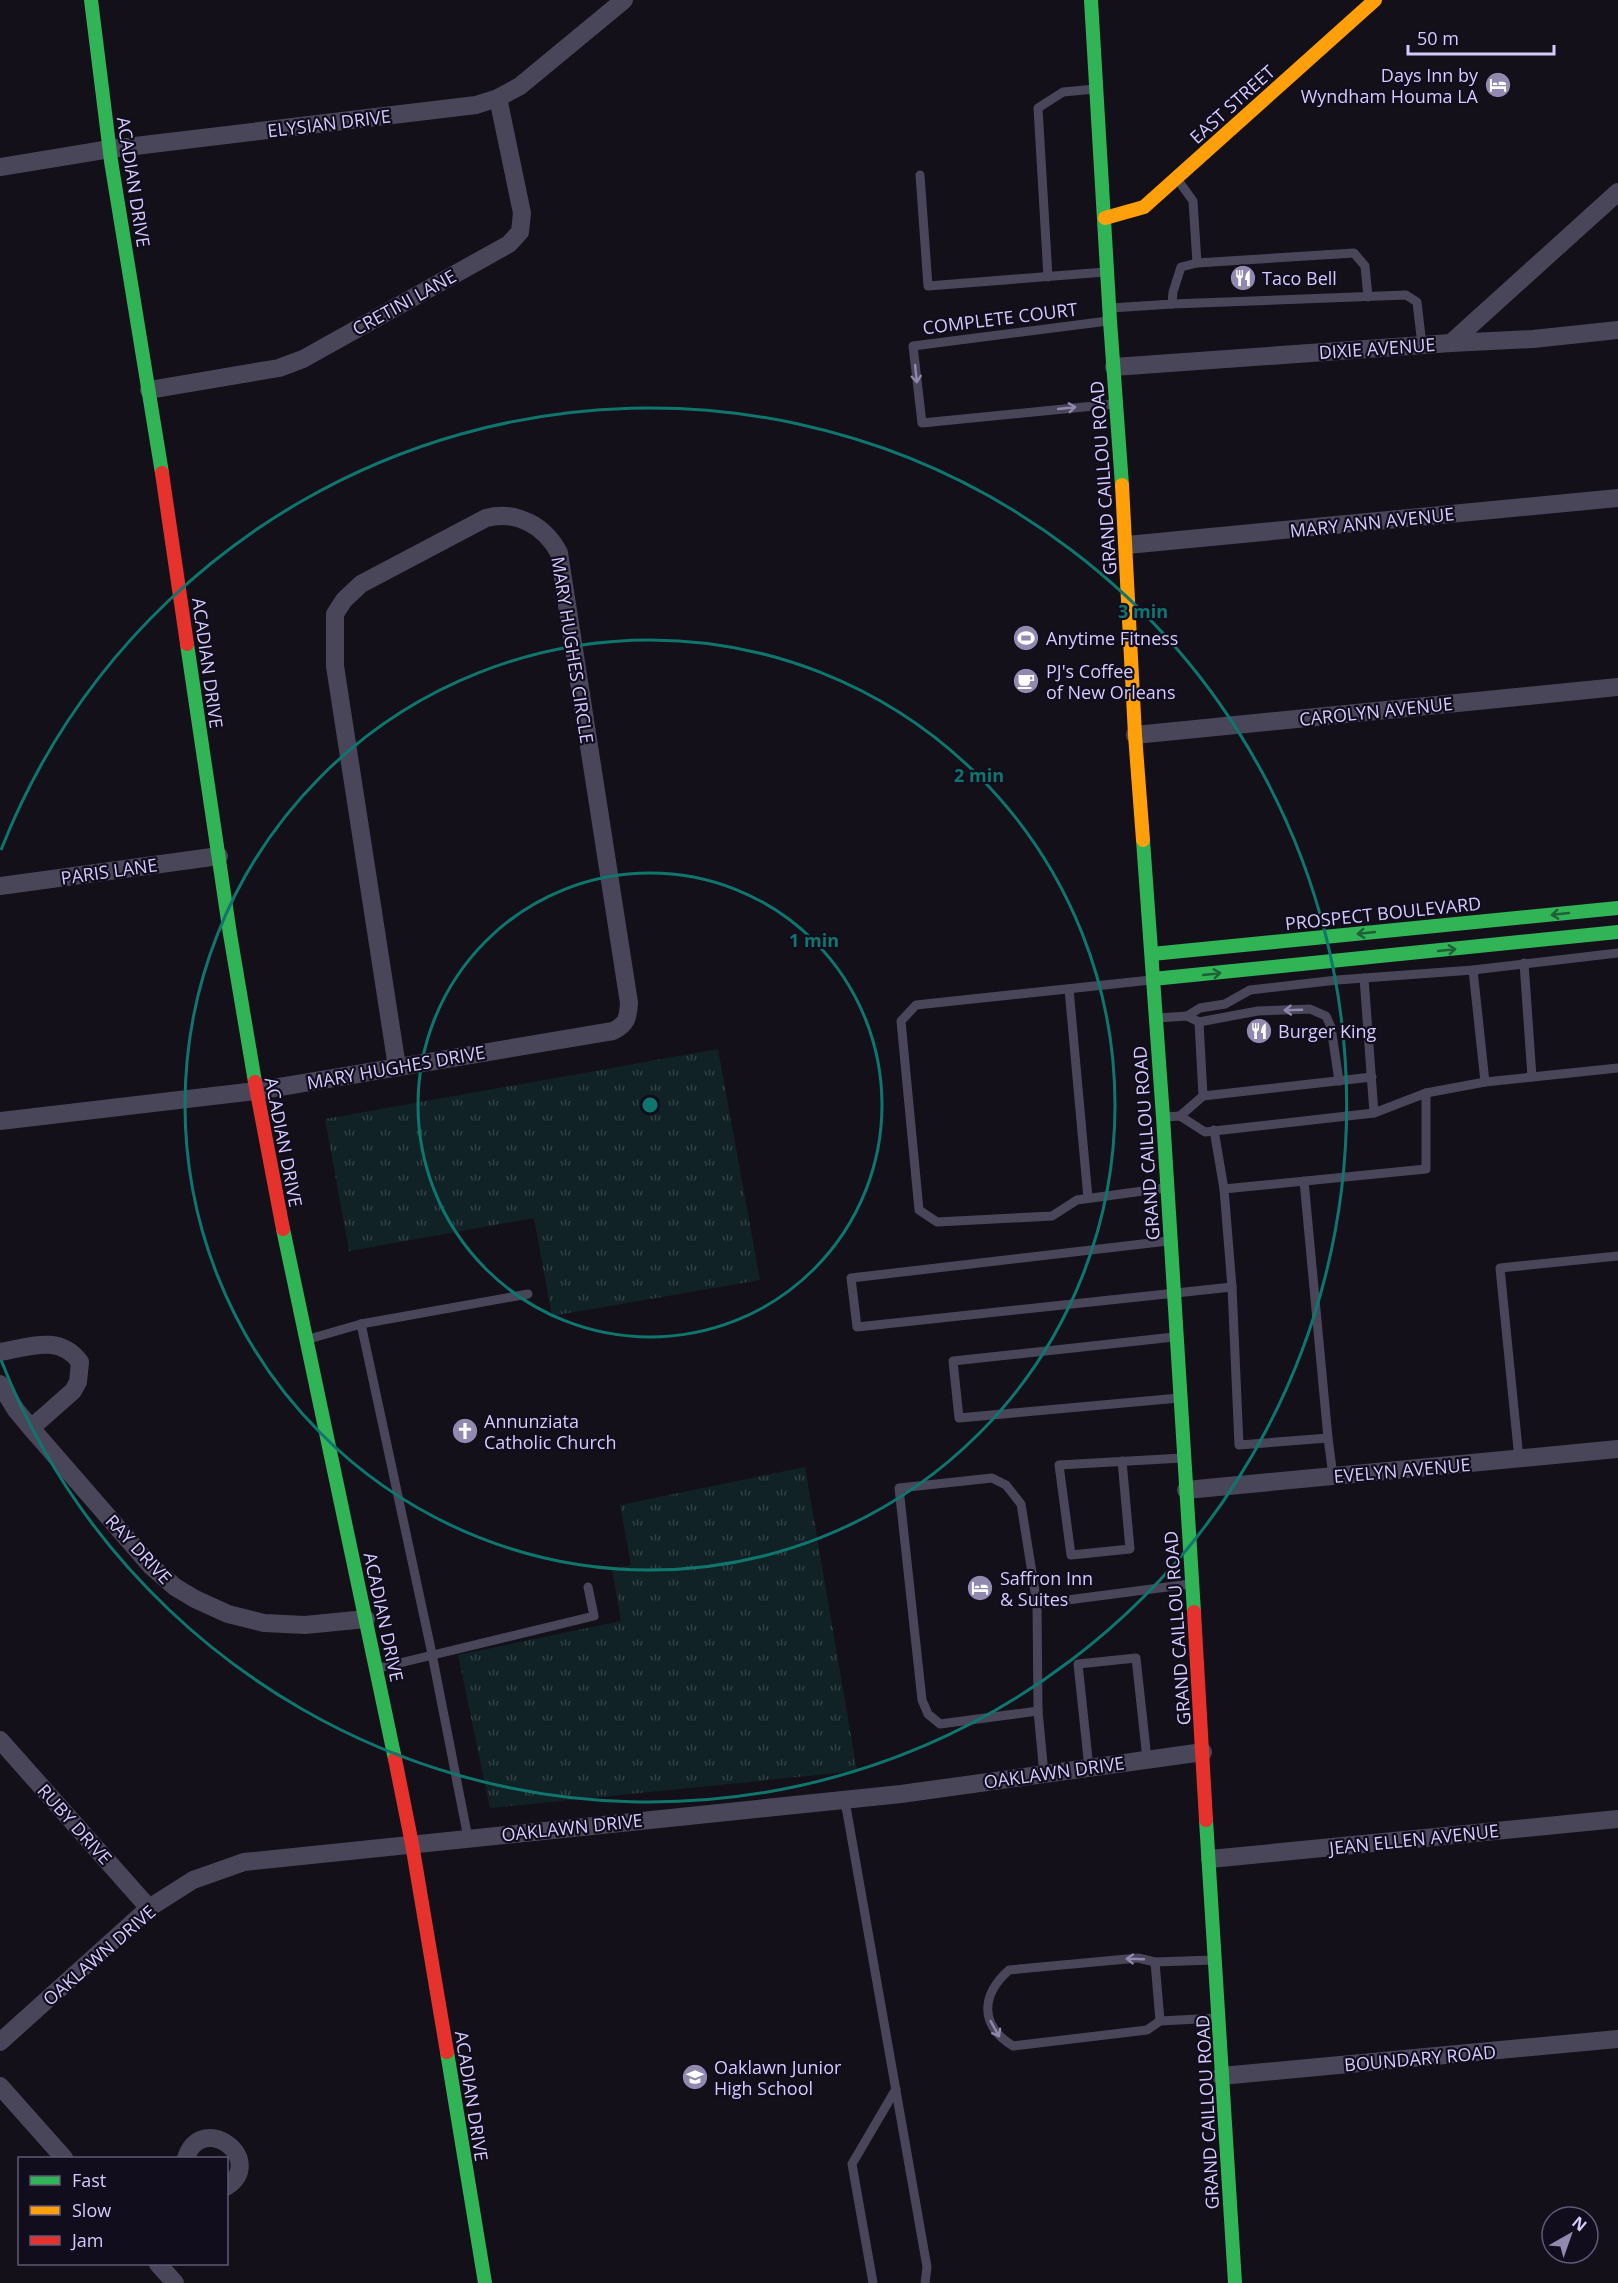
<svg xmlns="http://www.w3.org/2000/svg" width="1618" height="2283" font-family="'Open Sans',sans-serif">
<defs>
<pattern id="grass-tufts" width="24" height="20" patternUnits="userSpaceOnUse" patternTransform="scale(1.5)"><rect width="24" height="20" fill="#102225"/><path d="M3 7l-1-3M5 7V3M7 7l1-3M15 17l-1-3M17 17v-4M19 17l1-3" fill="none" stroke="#324146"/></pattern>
</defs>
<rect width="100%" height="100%" fill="#13101a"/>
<g fill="url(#grass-tufts)">
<path d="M718 1049 760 1280 552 1316 534 1218 349 1251 325 1119Z"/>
<path d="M805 1467 857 1771 490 1808 458 1655 621 1621 612 1570 631 1565 620 1505Z"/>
</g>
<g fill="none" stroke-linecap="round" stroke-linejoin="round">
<g stroke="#49465a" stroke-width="9">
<path d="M920 175 928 286 1105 272"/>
<path d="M1197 263 1354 253 1365 266 1368 297"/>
<path d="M1048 277 1038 108 1063 92 1095 89"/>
<path d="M1172 304 1406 295 1417 302 1422 345"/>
<path d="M1111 308 1172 304 1173 292 1181 267 1197 263 1193 201 1178 180"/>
<path d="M1108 321 913 346 922 423 1114 404"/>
<path d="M1524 963 1532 1077"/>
<path d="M1473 970 1485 1082"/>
<path d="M1364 978 1374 1113"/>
<path d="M1151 980 916 1005 901 1021 919 1210 937 1222 1052 1216 1077 1200 1165 1188"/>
<path d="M1069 989 1088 1198"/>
<path d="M1187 1016 1200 1008 1225 1004 1250 990 1337 980 1473 970 1618 953"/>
<path d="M1158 1018 1187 1016 1199 1022 1258 1011 1310 1009 1326 1016 1331 1027 1339 1081"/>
<path d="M1199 1022 1203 1096"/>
<path d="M1180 1116 1203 1096 1372 1077"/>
<path d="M1164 1117 1180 1116 1205 1132 1374 1113 1426 1093 1485 1082 1618 1068"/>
<path d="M1214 1130 1224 1189"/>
<path d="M1304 1181 1328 1438 1239 1445 1232 1287 1224 1189 1426 1169V1093"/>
<path d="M1168 1241 851 1278 857 1327 1232 1287"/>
<path d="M361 1324 432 1654 468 1838"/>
<path d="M1174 1337 953 1361 959 1418 1179 1398"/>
<path d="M309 1339 361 1324 528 1294"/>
<path d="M1328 1438 1333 1476"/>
<path d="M1519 1459 1500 1268 1618 1256"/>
<path d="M1122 1461 1130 1549 1071 1555 1059 1465 1182 1458"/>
<path d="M1037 1604 1038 1711 940 1724 928 1714 922 1700 899 1488 992 1478 1006 1485 1021 1504 1037 1604 1190 1584"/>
<path d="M379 1668 594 1616 588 1587"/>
<path d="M1038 1711 1044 1774"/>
<path d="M1089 1768 1078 1664 1136 1658 1147 1759"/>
<path d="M843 1800 847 1812 927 2267 925 2283"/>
<path d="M1214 1960 1155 1962 1138 1958 1009 1970C981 1995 979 2025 1013 2046L1147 2030 1160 2021 1217 2018"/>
<path d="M1155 1962 1160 2021"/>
<path d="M873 2283 852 2164 896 2089"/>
</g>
<g stroke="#49465a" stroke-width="18">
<path d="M0 167 110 149 476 105 498 98 520 86 624 0"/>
<path d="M1451 343 1533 339 1618 330"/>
<path d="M1114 367 1451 343 1618 192"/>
<path d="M149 390 279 368 303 359 509 244 520 232 522 213 498 98"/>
<path d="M1127 545 1618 498"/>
<path d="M1135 735 1618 687"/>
<path d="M0 886 219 856"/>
<path d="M0 1121 256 1091 613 1031C627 1024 628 1018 629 1003L559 553C545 526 517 510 486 518L361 584 344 600 335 614V666L397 1067"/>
<path d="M0 1352C30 1347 59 1334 80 1362L78 1382 73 1391 31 1428"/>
<path d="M0 1384 16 1410 31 1428 151 1566 175 1587 195 1599 228 1614 264 1623 305 1625 366 1619"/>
<path d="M1186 1490 1618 1449"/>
<path d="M0 1740 149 1908"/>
<path d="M1210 1859 1618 1819"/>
<path d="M0 2042 149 1908 193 1880 244 1862 901 1794 1203 1752"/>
<path d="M1221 2076 1618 2039"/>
<path d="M0 2086 64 2158"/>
<path d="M186 2158C202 2110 268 2160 226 2187"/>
<path d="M158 2264 175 2283"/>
</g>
<g stroke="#30b455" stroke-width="14">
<path d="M91 0 111 161 162 473"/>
<path d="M1091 0 1110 321 1122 485"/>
<path d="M187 644 230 934 255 1082"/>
<path d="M1143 840 1163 1117 1194 1612"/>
<path d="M1152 954 1618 908"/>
<path d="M1153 979 1618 932"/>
<path d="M283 1229 395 1759"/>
<path d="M1206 1820 1235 2283"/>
<path d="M447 2052 485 2283"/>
</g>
<g stroke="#ff9f0a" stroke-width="14">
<path d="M1105 218 1144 207 1375 0"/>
<path d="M1122 485 1135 735 1143 840"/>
</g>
<g stroke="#e5322d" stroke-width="14">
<path d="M162 473 187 644"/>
<path d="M255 1082 283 1229"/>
<path d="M1194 1612 1206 1820"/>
<path d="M395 1759 412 1844 447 2052"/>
</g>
</g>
<defs><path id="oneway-shaft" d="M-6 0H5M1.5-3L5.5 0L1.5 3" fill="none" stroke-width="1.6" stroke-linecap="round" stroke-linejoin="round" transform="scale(1.5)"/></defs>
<g stroke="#8f88ac">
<use href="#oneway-shaft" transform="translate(916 374) rotate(84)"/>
<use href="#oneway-shaft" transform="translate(1067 408) rotate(-6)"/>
<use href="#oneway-shaft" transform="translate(1293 1010) rotate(178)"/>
<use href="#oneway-shaft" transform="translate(1135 1959) rotate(-178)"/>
<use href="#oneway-shaft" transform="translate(995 2029) rotate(61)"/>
</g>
<g stroke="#206039">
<use href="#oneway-shaft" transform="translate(1560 914) rotate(174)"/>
<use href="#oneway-shaft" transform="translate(1366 933) rotate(174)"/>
<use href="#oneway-shaft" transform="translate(1447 950) rotate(-6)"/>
<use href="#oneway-shaft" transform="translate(1212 974) rotate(-6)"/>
</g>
<g fill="none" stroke="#0f766e" stroke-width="3">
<circle cx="650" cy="1105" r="232"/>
<circle cx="650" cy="1105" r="465"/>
<path d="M1 850A697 697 0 1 1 1 1360"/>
</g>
<defs>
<g id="hotel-disc" transform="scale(1.35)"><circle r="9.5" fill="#918aae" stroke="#110d1d"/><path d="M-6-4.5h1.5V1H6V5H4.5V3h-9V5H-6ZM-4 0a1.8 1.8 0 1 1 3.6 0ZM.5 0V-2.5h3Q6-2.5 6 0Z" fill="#fff"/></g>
<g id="restaurant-disc" transform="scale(1.35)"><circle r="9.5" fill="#918aae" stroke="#110d1d"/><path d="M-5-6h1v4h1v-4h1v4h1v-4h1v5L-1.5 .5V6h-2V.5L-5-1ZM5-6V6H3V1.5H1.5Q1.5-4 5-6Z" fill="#fff"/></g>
<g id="stadium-disc" transform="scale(1.35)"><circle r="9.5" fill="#918aae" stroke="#110d1d"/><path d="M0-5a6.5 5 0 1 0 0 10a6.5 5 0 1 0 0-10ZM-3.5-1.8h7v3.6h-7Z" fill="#fff"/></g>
<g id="cafe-disc" transform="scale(1.35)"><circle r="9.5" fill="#918aae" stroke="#110d1d"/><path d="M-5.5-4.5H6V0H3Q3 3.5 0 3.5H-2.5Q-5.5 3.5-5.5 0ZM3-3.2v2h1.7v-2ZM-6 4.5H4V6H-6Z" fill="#fff"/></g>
<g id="church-disc" transform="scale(1.35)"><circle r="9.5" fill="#918aae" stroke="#110d1d"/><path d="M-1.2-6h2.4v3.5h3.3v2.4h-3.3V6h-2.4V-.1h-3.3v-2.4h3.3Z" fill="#fff"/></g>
<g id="school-disc" transform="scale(1.35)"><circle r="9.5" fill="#918aae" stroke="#110d1d"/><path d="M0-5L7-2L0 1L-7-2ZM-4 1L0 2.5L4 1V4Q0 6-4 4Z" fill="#fff"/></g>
</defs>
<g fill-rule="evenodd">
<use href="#hotel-disc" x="1498" y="85"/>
<use href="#restaurant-disc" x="1243" y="278"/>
<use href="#stadium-disc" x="1026" y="638"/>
<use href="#cafe-disc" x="1026" y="681"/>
<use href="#restaurant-disc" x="1259" y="1031"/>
<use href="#church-disc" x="465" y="1431"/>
<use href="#hotel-disc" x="980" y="1588"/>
<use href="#school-disc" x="695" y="2077"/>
</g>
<g text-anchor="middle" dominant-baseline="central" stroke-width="4.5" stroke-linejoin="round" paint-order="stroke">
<g font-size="18" fill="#d5cbfd" stroke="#110d1d" text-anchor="start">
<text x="1478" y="75" text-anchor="end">Days Inn by<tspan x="1478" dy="21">Wyndham Houma LA</tspan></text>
<text x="1262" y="278">Taco Bell</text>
<text x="1046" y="638">Anytime Fitness</text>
<text x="1046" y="671">PJ's Coffee<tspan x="1046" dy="21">of New Orleans</tspan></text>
<text x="1278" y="1031">Burger King</text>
<text x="484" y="1421">Annunziata<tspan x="484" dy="21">Catholic Church</tspan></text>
<text x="1000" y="1578">Saffron Inn<tspan x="1000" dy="21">&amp; Suites</tspan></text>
<text x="714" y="2067">Oaklawn Junior<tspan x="714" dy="21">High School</tspan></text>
</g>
<g font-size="18" fill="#d5cbfd" stroke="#110d1d">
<text transform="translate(1232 104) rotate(-42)">EAST STREET</text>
<text transform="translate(329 123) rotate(-7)">ELYSIAN DRIVE</text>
<text transform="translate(134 182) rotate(81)">ACADIAN DRIVE</text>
<text transform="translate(404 302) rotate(-29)">CRETINI LANE</text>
<text transform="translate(1000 318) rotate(-7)">COMPLETE COURT</text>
<text transform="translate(1377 348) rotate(-4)">DIXIE AVENUE</text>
<text transform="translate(1103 478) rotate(-94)">GRAND CAILLOU ROAD</text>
<text transform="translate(1372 522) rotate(-6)">MARY ANN AVENUE</text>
<text transform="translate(573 650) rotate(81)">MARY HUGHES CIRCLE</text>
<text transform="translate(208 663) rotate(82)">ACADIAN DRIVE</text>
<text transform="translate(1376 711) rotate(-6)">CAROLYN AVENUE</text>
<text transform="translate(109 871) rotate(-8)">PARIS LANE</text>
<text transform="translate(1383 913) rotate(-6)">PROSPECT BOULEVARD</text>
<text transform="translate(396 1067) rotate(-10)">MARY HUGHES DRIVE</text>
<text transform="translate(284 1142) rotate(79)">ACADIAN DRIVE</text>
<text transform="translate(1146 1143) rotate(-94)">GRAND CAILLOU ROAD</text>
<text transform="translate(1402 1470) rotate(-5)">EVELYN AVENUE</text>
<text transform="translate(139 1549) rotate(47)">RAY DRIVE</text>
<text transform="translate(384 1617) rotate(78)">ACADIAN DRIVE</text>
<text transform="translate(1177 1628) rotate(-94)">GRAND CAILLOU ROAD</text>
<text transform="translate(1054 1772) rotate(-8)">OAKLAWN DRIVE</text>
<text transform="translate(75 1824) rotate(48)">RUBY DRIVE</text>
<text transform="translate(572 1827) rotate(-6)">OAKLAWN DRIVE</text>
<text transform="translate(1414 1839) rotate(-6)">JEAN ELLEN AVENUE</text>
<text transform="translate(99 1955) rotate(-41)">OAKLAWN DRIVE</text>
<text transform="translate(1420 2058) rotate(-5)">BOUNDARY ROAD</text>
<text transform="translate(472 2096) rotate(81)">ACADIAN DRIVE</text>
<text transform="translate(1207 2112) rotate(-93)">GRAND CAILLOU ROAD</text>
</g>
</g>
<circle cx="650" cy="1105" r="9" fill="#0f766e" stroke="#110d1d" stroke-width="3"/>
<g font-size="18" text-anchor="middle" font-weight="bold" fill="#0f766e" stroke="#110d1d" stroke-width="4.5" stroke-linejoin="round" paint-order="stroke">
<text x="1143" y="618">3 min</text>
<text x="979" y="782">2 min</text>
<text x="814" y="947">1 min</text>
</g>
<rect x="18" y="2157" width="210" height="108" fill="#110d1d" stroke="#5f5977" stroke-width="1.5"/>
<rect x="30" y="2176" width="30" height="9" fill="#30b455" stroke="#5f5977" stroke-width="1.5"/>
<text x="72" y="2187" font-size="18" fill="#d5cbfd">Fast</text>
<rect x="30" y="2206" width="30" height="9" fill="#ff9f0a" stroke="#5f5977" stroke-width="1.5"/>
<text x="72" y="2217" font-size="18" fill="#d5cbfd">Slow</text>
<rect x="30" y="2236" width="30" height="9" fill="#e5322d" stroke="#5f5977" stroke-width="1.5"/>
<text x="72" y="2247" font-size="18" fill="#d5cbfd">Jam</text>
<g transform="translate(1570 2235) rotate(40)"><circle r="28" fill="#110d1d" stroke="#5f5977" stroke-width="1.5"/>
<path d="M0-4.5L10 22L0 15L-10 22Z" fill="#918aae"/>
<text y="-9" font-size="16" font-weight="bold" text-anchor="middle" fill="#d5cbfd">N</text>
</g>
<path d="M1408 45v9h146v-9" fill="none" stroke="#d5cbfd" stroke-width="3"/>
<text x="1417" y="45" font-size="18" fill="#d5cbfd" stroke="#110d1d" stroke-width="4.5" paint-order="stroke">50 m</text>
</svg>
